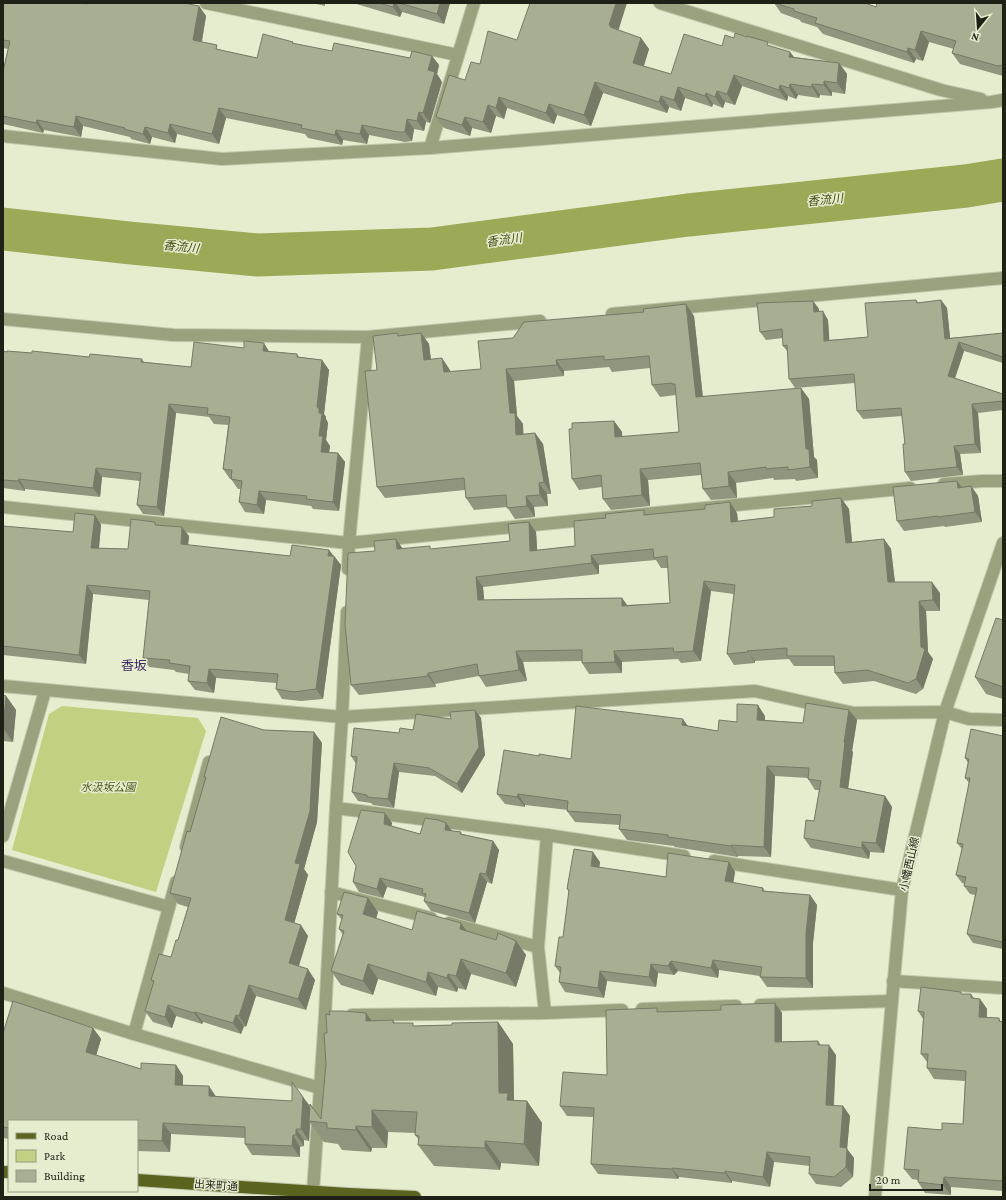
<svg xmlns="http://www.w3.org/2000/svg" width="1006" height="1200" font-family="'Crimson Pro','Noto Sans JP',serif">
<rect width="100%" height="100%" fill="#e6ecce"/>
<path fill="#c2d081" d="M62 706 198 718 206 731 156 892 12 850 49 714Z"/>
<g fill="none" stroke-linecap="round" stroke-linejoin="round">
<path stroke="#9ca956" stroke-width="43" d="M3 229 130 243 258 255 432 249 688 215 966 186 1003 180"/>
<g stroke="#c2c7ad" stroke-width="14">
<g id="minor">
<path d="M206 3 458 55"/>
<path d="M660 3 941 90 981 99"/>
<path d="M3 136 222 159 430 148 992 102 1003 100"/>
<path d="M430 148 474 3"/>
<path d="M612 314 1003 278"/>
<path d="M3 319 173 335 368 337 540 321"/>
<path d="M944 484 983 481H1003"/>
<path d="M3 507 349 543 910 488"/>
<path d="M348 569 349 543 368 337"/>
<path d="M3 686 342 717 755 691 854 713 945 712 969 719 1003 720"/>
<path d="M336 808 547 835 684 856"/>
<path d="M3 836 45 691"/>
<path d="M186 847 209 762"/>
<path d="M3 861 169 907"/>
<path d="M714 861 902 890"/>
<path d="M331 892 431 918"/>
<path d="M449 923 538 947"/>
<path d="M893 981 1003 988"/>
<path d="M3 993 134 1034 320 1088"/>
<path d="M760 1005 892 1001"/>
<path d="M642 1009 736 1006"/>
<path d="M545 1013 538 947 547 835"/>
<path d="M352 1015 545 1013 622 1010"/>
<path d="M134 1034 176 882"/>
<path d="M311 1197 313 1192 325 1015 336 808 342 717 347 612"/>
<path d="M875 1197 892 1001 902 890 945 712 1003 543"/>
</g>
</g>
<g stroke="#c2c7ad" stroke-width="14">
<g id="major">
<path d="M3 1172H9"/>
<path d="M137 1180 348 1194 415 1197"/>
</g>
</g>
<use href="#minor" stroke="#9aa17e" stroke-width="12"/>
<use href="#major" stroke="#5b641f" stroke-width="12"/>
</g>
<g fill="#90967d" fill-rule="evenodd">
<path d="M3 3 199 6 206 16 202 42 220 50 257 58 293 42 294 44 332 51 410 58 432 56 439 65 437 74 442 82 430 123 426 122 424 131 414 129 412 141 405 142 369 135 367 144 343 140 342 145 308 138 305 134 226 118 219 144 177 134 175 143 152 137 150 144 131 139 130 137 83 126 81 137 44 130 43 133 3 124V71L8 49 3 48Z"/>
<path d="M312 3H325V6Z"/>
<path d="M353 3H450L444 24 402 12 400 17Z"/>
<path d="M774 3H865L876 7 1003 3V76L960 64 952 53 954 49 929 42 923 61 916 59 914 63 823 34 817 27 801 22 800 20 781 13Z"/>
<path d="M619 30 641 38 649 49 644 66 671 74 722 46 734 38 770 46 790 52 794 57 839 63 847 74 845 94 832 92V96L820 95 819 98 798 95 796 99 788 96 787 101 742 86 735 105 725 102 723 108 713 104 712 107 685 98 681 111 669 107 667 113 603 93 591 126 557 115 554 124 507 108 504 119 496 116 491 133 472 128 470 136 444 128 436 117 465 80 480 64 517 40Z"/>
<path d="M916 300 919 303 941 300 947 308 950 338 1003 333V363L964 351 955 378 1003 394V410L978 413 981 453 960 454 963 475 911 481 905 472V444L902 416 863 419 857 411 855 383 795 388 789 379 788 352 783 346V338L766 340 760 332 813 301 819 309V311L828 320 829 340 868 337Z"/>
<path d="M694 316 703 397 801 388 809 399 814 457 817 460 818 478 796 481 795 479 774 480 773 478 736 483 737 498 711 500 703 489 701 475 648 480 650 506 611 510 603 499 602 487 579 490 572 479V429L614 421 622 432V437L679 432 676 395 660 397 652 385 650 368 612 372 609 367 564 371V376L514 381 517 416 523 424V434L535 433 543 444 551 494H547L548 506 534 507 535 517 515 519 507 507 474 510 466 498 465 490 385 498 377 487V370L397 333 399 336 421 333 429 344 431 359 450 370V372L481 369 513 338Z"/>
<path d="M3 351 89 357 142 359 144 362 191 367 270 351 297 354 299 357 322 360 329 370 324 414 326 417V419L328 423 326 440 330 446 329 452 338 453 345 462 339 511 313 509 311 506 266 500 264 514 245 512 239 502 241 489H238L231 479H230L223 469 228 425 214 424 209 417 176 413 164 516 143 514 137 505 140 481 102 477 100 497 25 489V491L3 488Z"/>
<path d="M971 486 978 496 982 522 945 527 944 526 904 531 897 521 962 487Z"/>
<path d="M841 498 849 509 852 542 884 539 891 549 895 582 940 593V611H926L928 652 933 659 923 689 916 694 874 681 843 684 835 673V666H794L789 659 755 661V663L734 665 727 654 734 594 711 591 701 661 681 663 678 659 622 662V673L589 674 582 663V661L523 662 527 681 486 687 479 676 435 684 436 687 359 695 351 685 375 551 402 549H432L510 541 536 532 537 550 575 546 606 518 644 510 647 514 737 513 738 521 774 517ZM656 560 661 568H668L670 603 627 605 622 598 484 600 483 587 599 574V565Z"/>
<path d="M95 515 101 525 99 548 128 549 157 525 189 536 188 545 290 556 329 550 341 565 323 699 301 701 282 699 276 689V683L216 678 214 693 195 690 188 681 189 674 176 672 174 670 149 667 143 658 149 600 93 594 86 664 3 655V526L73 532Z"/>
<path d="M1003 620V699L986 694 975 677Z"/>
<path d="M3 695 6 696 16 710 13 742 3 741Z"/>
<path d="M475 710 481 718 485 755 462 793 435 776 399 772 394 808 373 805 371 803 358 801 352 792 356 764 351 756 399 733 451 719Z"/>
<path d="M849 710 857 720 852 751 853 752 848 788 885 796 892 807 884 853 870 852 869 859 811 848 804 838 814 821 819 790H815L808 779V778L775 776 771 857 738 856V857L675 847 674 846 627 840 619 829 620 825 575 822 567 811 568 810 525 805V807L505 804 497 794 539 756 571 759 688 726 718 731 737 722 765 716V720L803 723Z"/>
<path d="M264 730 314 732 322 743 317 822 304 869 308 875 294 923 308 936 299 966 315 980 306 1010 256 996 246 1027 244 1026 241 1034 203 1022 202 1024 176 1016 172 1028 153 1022 145 1011 153 983 151 980 171 957 178 940 188 907 178 904 170 893 190 832 205 779 204 777Z"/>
<path d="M1003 736V949L973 943 967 934 975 895 970 894 964 886 965 884 962 883 956 875 962 849 957 843 969 783 965 778 968 763 965 758Z"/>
<path d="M385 813 392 823 391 826 420 834 452 831 461 832 462 834 493 841 499 850 492 884 487 882 475 923 431 911 424 901 425 897 387 887 383 898 359 892 353 882Z"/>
<path d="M600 862 599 868 666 877 729 862 735 872 733 883 763 888 765 891 810 895 817 905 813 943V988L767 987 760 977V976L719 970 718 978 678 971 674 975 658 973 656 987 607 981 604 998 565 992 559 982 560 973 555 966 563 937 569 891 567 889Z"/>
<path d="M368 898 378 912 376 919 412 930 467 931 496 940 516 941 526 955 516 987 471 974 466 990 458 988 457 992 438 987 436 996 378 979 373 995 341 985 331 971 343 935 339 929 342 920 337 914Z"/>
<path d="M962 994H971L974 998 980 999 987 1009V1018H999L1001 1022H1003V1191L951 1187V1195L925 1193 918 1182V1180L912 1179 904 1169 942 1130 963 1124 965 1081 934 1079 927 1068V1062L921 1054 923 1019 918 1011Z"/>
<path d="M775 1003 782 1013V1042L818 1041 821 1045 836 1055 834 1106H843L850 1116 847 1149 854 1158 853 1177 841 1187 816 1184 809 1174 810 1166 774 1162 770 1187 732 1181V1183L679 1177 678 1179 598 1174 591 1164 594 1117 567 1116 560 1106 607 1075 660 1012 721 1010Z"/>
<path d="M393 1020 395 1023 415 1026 452 1025 498 1022 513 1044 514 1100 527 1101 542 1123 539 1166 501 1163 500 1170 434 1166 418 1145 419 1140 415 1135 416 1133 388 1132 387 1148H372L371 1152 342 1150 338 1144 324 1142 310 1123 309 1141 304 1140V1146L300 1147V1157L252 1155 245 1144V1138L171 1134 170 1152 137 1151V1121H9V1139L3 1138V1033L93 1028 101 1039 96 1055 141 1069 176 1065 183 1076V1085L216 1097 292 1101 303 1097 310 1106 321 1119 326 1064 327 1033 371 1021Z"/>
</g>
<g fill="#767a66">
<path d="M394 3H396L402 12 400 17 393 7Z"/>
<path d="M440 3H450L444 24 437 14Z"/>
<path d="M616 3H627L617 35 618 38 609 25Z"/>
<path d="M199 6 206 16 200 50 193 40Z"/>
<path d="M921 31 929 42 923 61 915 50Z"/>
<path d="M641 38 649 49 641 74 633 63Z"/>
<path d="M908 48 916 59 914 63 907 52Z"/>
<path d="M790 52 798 63 789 57Z"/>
<path d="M432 56 439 65 437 74 442 82 430 123 423 113 428 70Z"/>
<path d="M839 63 847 74 845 94 837 83Z"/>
<path d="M734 75 742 86 735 105 727 94Z"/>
<path d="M824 81 832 92V96L824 85Z"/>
<path d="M595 82 603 93 591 126 584 115Z"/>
<path d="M790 84 798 95 796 99 789 88Z"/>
<path d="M812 84 820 95 819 98 812 87Z"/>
<path d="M780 85 788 96 787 101 779 90Z"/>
<path d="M678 87 685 98 681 111 674 100Z"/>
<path d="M717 91 725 102 723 108 715 97Z"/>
<path d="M706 93 713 104 712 107 705 96Z"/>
<path d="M661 96 669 107 667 113 659 102Z"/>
<path d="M499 97 507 108 504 119 496 108Z"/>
<path d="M549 104 557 115 554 124 546 113Z"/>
<path d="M488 105 496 116 491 133 483 122Z"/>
<path d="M219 108 226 118 219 144 212 134Z"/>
<path d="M419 112 426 122 424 131 417 121Z"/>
<path d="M76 116 83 126 81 137 74 127Z"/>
<path d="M465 117 472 128 470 136 462 125Z"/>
<path d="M407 119 414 129 412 141 405 132Z"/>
<path d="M37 120 44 130 43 133 36 123Z"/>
<path d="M170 124 177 134 175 143 168 133Z"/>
<path d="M362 125 369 135 367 144 360 134Z"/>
<path d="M145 127 152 137 150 144 143 134Z"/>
<path d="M336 130 343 140 342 145 335 135Z"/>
<path d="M941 300 947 308 951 347 945 339Z"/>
<path d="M813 301 819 309V320L814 312Z"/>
<path d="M686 304 694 316 704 409 696 397Z"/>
<path d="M823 311 828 320 830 349 824 341Z"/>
<path d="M421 333 429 344 432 371 424 360Z"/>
<path d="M959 342 964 351 953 384 948 376Z"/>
<path d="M264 343 270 353 263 351Z"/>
<path d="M442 358 450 370 451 383 444 372Z"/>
<path d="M322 360 329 370 324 414 326 417V419L328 423 326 440 330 446 328 461 321 452 319 436V413L317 407Z"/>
<path d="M556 360 564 371V376L557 365Z"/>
<path d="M506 369 514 381 517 416 523 424 524 446 516 435 510 413Z"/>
<path d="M801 388 809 399 814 457 817 460 818 478 810 467 806 449Z"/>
<path d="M169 404 176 413 164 516 157 507Z"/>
<path d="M972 404 978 413 981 453 975 444Z"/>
<path d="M614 421 622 432 623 449 615 437Z"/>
<path d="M535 433 543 444 551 494 544 482Z"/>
<path d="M954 446 960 454 963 475 957 467Z"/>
<path d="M338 453 345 462 339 511 333 502Z"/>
<path d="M96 468 102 477 100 497 93 488Z"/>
<path d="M640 469 648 480 650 506 642 495Z"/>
<path d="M728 472 736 483 737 498 729 486Z"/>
<path d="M19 479 25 489V491L18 481Z"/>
<path d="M957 481 964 490 958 488Z"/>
<path d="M539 483 547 494 548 506 540 495Z"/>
<path d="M971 486 978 496 982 522 975 512Z"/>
<path d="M259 491 266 500 264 514 257 505Z"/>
<path d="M526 496 534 507 535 517 527 506Z"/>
<path d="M841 498 849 509 853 553 846 543Z"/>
<path d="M730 502 737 513 739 532 731 522Z"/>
<path d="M95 515 101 525 98 557 91 548Z"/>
<path d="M529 522 536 532 538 561 530 551Z"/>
<path d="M182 527 189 536 187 554 181 544Z"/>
<path d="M396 539 403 549H397Z"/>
<path d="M884 539 891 549 896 593 888 582Z"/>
<path d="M329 550 334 557V556L341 565 323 699 316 689Z"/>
<path d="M591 555 599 565V574L592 563Z"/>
<path d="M476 577 483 587 485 610 478 600Z"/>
<path d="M704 581 711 591 701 661 693 651Z"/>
<path d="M932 582 940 593V611L933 600Z"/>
<path d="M87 585 93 594 86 664 79 655Z"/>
<path d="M622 598 629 608 622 606Z"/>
<path d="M919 601 926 611 928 652 933 659 923 689 916 679 921 647Z"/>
<path d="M516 651 523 662 527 681 519 670Z"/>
<path d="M614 651 622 662V673L615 662Z"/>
<path d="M747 651 755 661V663L748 652Z"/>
<path d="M209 669 216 678 214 693 207 683Z"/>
<path d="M428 673 435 684 436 687 428 676Z"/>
<path d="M6 696 16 710 13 742 3 728Z"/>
<path d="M758 705 765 716V730L757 720Z"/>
<path d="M475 710 481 718 485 755 462 793 457 784Z"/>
<path d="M849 710 857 720 852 751 853 752 847 797 840 787 844 742Z"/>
<path d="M683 719 690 729 682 725Z"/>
<path d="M314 732 322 743 317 822 304 869 308 875 292 931 285 920 295 863Z"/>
<path d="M394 763 399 772 394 808 388 799Z"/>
<path d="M767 766 775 776 771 857 764 847Z"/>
<path d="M518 794 525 805V807L517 797Z"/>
<path d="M885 796 892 807 884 853 876 843Z"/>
<path d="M385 813 392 823 390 833 384 824Z"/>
<path d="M446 823 453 832 445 830Z"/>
<path d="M493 841 499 850 492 884 486 874Z"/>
<path d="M862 842 870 852 869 859 862 848Z"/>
<path d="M731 845 738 856V857L731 846Z"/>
<path d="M593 852 600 862 598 876 591 866Z"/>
<path d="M729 862 735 872 732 891 725 881Z"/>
<path d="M480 873 487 882 475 923 469 913Z"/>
<path d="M380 878 387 887 383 898 377 889Z"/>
<path d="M810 895 817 905 813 943V988L806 978V933Z"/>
<path d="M368 898 378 912 373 929 363 914Z"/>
<path d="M461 923 471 937 460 929Z"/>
<path d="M301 925 308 936 296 974 289 963Z"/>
<path d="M516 941 526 955 516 987 506 973Z"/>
<path d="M461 959 471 974 466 990 456 976Z"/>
<path d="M713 960 719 970 718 978 711 968Z"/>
<path d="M671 961 678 971 674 975 668 966Z"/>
<path d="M368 964 378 979 373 995 363 981Z"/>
<path d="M651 964 658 973 656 987 649 977Z"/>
<path d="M308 969 315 980 306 1010 298 999Z"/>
<path d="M600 971 607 981 604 998 598 988Z"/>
<path d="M428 972 438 987 436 996 426 982Z"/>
<path d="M448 974 458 988 457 992 447 978Z"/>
<path d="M249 985 256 996 246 1027 239 1016Z"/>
<path d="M980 999 987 1009 986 1028 979 1017Z"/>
<path d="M775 1003 782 1013V1052L775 1042Z"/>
<path d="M168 1005 176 1016 172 1028 165 1017Z"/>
<path d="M195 1012 203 1022 202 1024 194 1013Z"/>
<path d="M366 1013 382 1035 366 1021Z"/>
<path d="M236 1015 244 1026 241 1034 233 1023Z"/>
<path d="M498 1022 513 1044 514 1102 523 1115 499 1093Z"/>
<path d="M93 1028 101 1039 94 1063 86 1052Z"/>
<path d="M829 1045 836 1055 833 1115 826 1105Z"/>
<path d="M176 1065 183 1076V1096L175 1085Z"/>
<path d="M209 1086 217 1098 209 1096Z"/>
<path d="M303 1097 311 1108 309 1121 310 1123 309 1141 301 1129Z"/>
<path d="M527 1101 542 1123 539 1166 524 1144Z"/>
<path d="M843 1106 850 1116 847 1149 854 1158 853 1177 846 1167 840 1147Z"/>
<path d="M372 1110 388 1132 387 1148 372 1127Z"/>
<path d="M163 1123 171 1134 170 1152 162 1141Z"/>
<path d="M356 1126 372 1148 371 1152 356 1130Z"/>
<path d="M296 1129 304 1140V1146L296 1135Z"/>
<path d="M293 1135 300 1147V1157L292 1146Z"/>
<path d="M485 1141 501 1163 500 1170 485 1148Z"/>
<path d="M767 1152 774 1162 770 1187 763 1177Z"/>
<path d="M672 1168 679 1177 678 1179 672 1169Z"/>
<path d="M725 1171 732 1181V1183L725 1173Z"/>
<path d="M944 1177 951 1187V1195L943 1185Z"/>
</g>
<g fill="#a8ae91" stroke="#767a66" fill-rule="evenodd">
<path d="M3 3H82L87 4V3H184L199 6 193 40 217 45 216 49 257 58 263 34 293 42 292 43 332 51 334 43 410 58 412 51 432 56 428 70 435 72 423 113 419 112 417 121 407 119 405 132H398L362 125 360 134 336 130 335 135 301 128 302 125 219 108 212 134 170 124 168 133 145 127 143 134 124 129 125 128 76 116 74 127 37 120 36 123 3 116V71L10 41 3 40Z"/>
<path d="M379 3H394L393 7Z"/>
<path d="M399 3H440L437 14Z"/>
<path d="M530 3H616L609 25 611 26 610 27 641 38 633 63 671 74 684 34 722 46 725 35 734 38 735 33 747 37V36L768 42 767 45 790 52 789 57 839 63 837 83 824 81V85L812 84V87L790 84 789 88 780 85 779 90 734 75 727 94 717 91 715 97 706 93 705 96 678 87 674 100 661 96 659 102 595 82 584 115 549 104 546 113 499 97 496 108 488 105 483 122 465 117 462 125 436 117 449 75 465 80 471 62 480 64 488 31 517 40Z"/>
<path d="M775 3H865L876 7 877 3H1003V65L998 66 952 53 956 41 921 31 915 50 908 48 907 52 815 23 817 18 794 11V9Z"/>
<path d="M916 300 917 303 941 300 945 339 1003 333V357L959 342 948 376 1003 394V401L972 404 975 444 954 446 957 467 905 472 903 444H905L901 408 857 411 854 374 789 379 787 345 783 346 782 329 760 332 757 303 813 301 814 312 823 311 824 341 868 337 865 303Z"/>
<path d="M686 304 696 397 801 388 806 449H809L810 467 788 470V467L766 469V467L728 472 729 486 703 489 700 463 640 469 642 495 603 499 601 475 572 479 569 429H572V423L614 421 615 437 679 432 675 384H672V383L652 385 649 356 604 360V356L556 360 557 365 506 369 510 413H515L516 435 535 433 544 482 539 483 540 495 526 496 527 506 507 508 506 495 466 498 464 478 377 487 365 371 377 370 373 336 397 333 398 336 421 333 424 360 442 358 444 372 481 369 478 341 513 338 524 322 644 312 643 309Z"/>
<path d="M244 341 264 343 263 351 297 354V357L322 360 317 407 319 408V413L322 414 319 436H323L321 452 338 453 333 502 306 499 307 496 259 491 257 505 239 502 242 481 231 479 232 470 223 469 230 417 207 414 208 408 169 404 157 507 137 505 141 473 96 468 93 488 19 479 18 481 3 480V351L7 352V351L32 353V351L89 357 90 354 142 359 141 362 191 367 194 342 244 348Z"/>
<path d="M957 481 958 488 971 486 975 512 938 517V516L897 521 893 487Z"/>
<path d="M841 498 846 543 884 539 888 582H932L933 600 919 601 921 647 925 649 916 679 908 683 867 670 835 673 834 656H787V648L747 651 748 652 727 654 735 585 704 581 693 651 674 652 673 648 614 651 615 662 582 663V650L516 651 519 670 479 676 477 664 428 673V676L351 685 345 625 348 553 375 551 374 541 396 539 397 549 430 546V549L510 541 508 524 529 522 530 551 575 546 574 521 606 518 605 514 644 510V515L705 509V505L730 502 731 522 774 517V509L812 506V501ZM653 549 654 558 667 556 670 603 622 606V598L478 600 476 577 592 563 591 555Z"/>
<path d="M75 513 95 515 91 548 128 549 131 519 155 522V525L182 527 181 544 290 556 292 545 329 550 328 556H334V559L316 689 294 692 276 689 278 674 209 669 207 683 188 681 190 666 169 663 170 660 143 658 150 591 87 585 79 655 3 646V526L73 532Z"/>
<path d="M996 618 1003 620V687L975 677Z"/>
<path d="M3 695 6 696 3 728Z"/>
<path d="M806 703 849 710 844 742H845L840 787 885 796 876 843 862 842V848L804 838 806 820 814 821 821 781 808 779 809 768 767 766 764 847 731 845V846L668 837V835L619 829 621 815 567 811 568 801 518 794 517 797 497 794 504 750 539 756V754L571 759 576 706 683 719 682 725 718 731 719 720 737 722V704L758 705 757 720 803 723Z"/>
<path d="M475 710 479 747 457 784 429 768 394 763 388 799 367 797V795L352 792 357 757 351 756 354 728 399 733 400 728 413 730 416 714 451 719 450 712Z"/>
<path d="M221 717 264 730 314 732 310 811 295 863 300 864 285 920 301 925 289 963 308 969 298 999 249 985 239 1016 236 1015 233 1023 195 1012 194 1013 168 1005 165 1017 145 1011 154 981 151 980 159 954 171 957 176 940H178L191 898 170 893 187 831 190 832 206 777H204Z"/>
<path d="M971 729 1003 736V942L967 934 977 888 964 886 966 877 956 875 963 844 957 843 970 778H965L969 759 965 758Z"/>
<path d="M361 810 385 813 384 824 420 834 425 818 438 820 446 823 445 830 461 832 460 834 493 841 486 874 480 873 469 913 424 901 426 894 422 893 423 889 380 878 377 889 353 882 356 866 348 852Z"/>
<path d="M574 849 593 852 591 866 666 877 668 853 729 862 725 881 763 888 762 891 810 895 806 933V978L760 977 762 967 713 960 711 968 671 961 668 966 651 964 649 977 600 971 598 988 559 982 561 967 555 966 559 937H563L569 890 567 889Z"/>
<path d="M344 892 368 898 363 914 412 930 417 911 461 923 460 929 496 940 498 933 516 941 506 973 461 959 456 976 448 974 447 978 428 972 426 982 368 964 363 981 331 971 344 931 339 929 343 915 337 914Z"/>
<path d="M921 987 961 992V994H971V998L980 999 979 1017 999 1018V1021L1003 1022V1181L944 1177 943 1185 918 1182 919 1170 904 1169 908 1127 942 1130V1123L963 1124 966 1071 927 1068 928 1054H921L924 1012 918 1011Z"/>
<path d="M13 1001 93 1028 86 1052 141 1069V1063L176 1065 175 1085 209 1086V1096L292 1101V1082L303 1097 301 1129H296V1135H293L292 1146 245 1144V1127L163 1123 162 1141 137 1140V1121H9V1128L3 1127V1033Z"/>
<path d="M775 1003V1042L818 1041V1045H829L826 1105 843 1106 840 1147 847 1148 846 1167 834 1177 809 1174 810 1157 767 1152 763 1177 725 1171V1173L672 1168V1169L591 1164 594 1108 560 1106 563 1072 607 1075 606 1010 657 1008V1012L721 1010V1005Z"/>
<path d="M329 1011H343L366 1013V1021L393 1020V1023H413V1026L452 1025V1023L498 1022 499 1093H508L507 1100 527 1101 524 1144 485 1141V1148L418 1145 419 1136 415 1135 417 1112 372 1110V1127L356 1126V1130L327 1128V1123L309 1121 310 1104 321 1119 326 1064 324 1033H327L326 1014 330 1015Z"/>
</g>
<g text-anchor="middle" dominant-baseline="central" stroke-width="3" stroke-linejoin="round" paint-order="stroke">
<g font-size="11" font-style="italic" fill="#4f581b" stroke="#e6ecce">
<text x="108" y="787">水汲坂公園</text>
</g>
<g font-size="11" fill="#1f2116" stroke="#e6ecce">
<text transform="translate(909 864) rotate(-77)">小幡西山線</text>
<text transform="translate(216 1185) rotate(4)">出来町通</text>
</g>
<g font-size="12" font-style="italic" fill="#454c0d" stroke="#e6ecce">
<text transform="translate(825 200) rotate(-6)">香流川</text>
<text transform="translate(504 240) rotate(-8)">香流川</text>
<text transform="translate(181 247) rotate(6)">香流川</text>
</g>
<g font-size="13" fill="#3f2b66" stroke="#e6ecce">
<text x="134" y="665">香坂</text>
</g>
</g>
<rect width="1006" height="1200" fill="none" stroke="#1f2116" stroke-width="8"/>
<rect x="8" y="1120" width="130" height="72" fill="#e6ecce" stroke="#969b84"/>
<rect x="16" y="1133" width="20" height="6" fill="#5b641f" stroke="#969b84"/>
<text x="44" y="1140" font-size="12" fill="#1f2116">Road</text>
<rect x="16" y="1150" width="20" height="12" fill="#c2d081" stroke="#969b84"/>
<text x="44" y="1160" font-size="12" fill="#1f2116">Park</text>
<rect x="16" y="1170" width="20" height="12" fill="#a8ae91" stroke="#969b84"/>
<text x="44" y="1180" font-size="12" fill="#1f2116">Building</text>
<g transform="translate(978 28) rotate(197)" stroke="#e6ecce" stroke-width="3" paint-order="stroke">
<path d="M0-3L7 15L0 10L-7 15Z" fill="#1f2116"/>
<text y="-6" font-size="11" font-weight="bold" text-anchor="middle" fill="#1f2116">N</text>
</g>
<path d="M870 1184v6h72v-6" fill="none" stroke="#1f2116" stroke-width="2"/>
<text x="876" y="1184" font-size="12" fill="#1f2116" stroke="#e6ecce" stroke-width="3" paint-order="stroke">20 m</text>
</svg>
